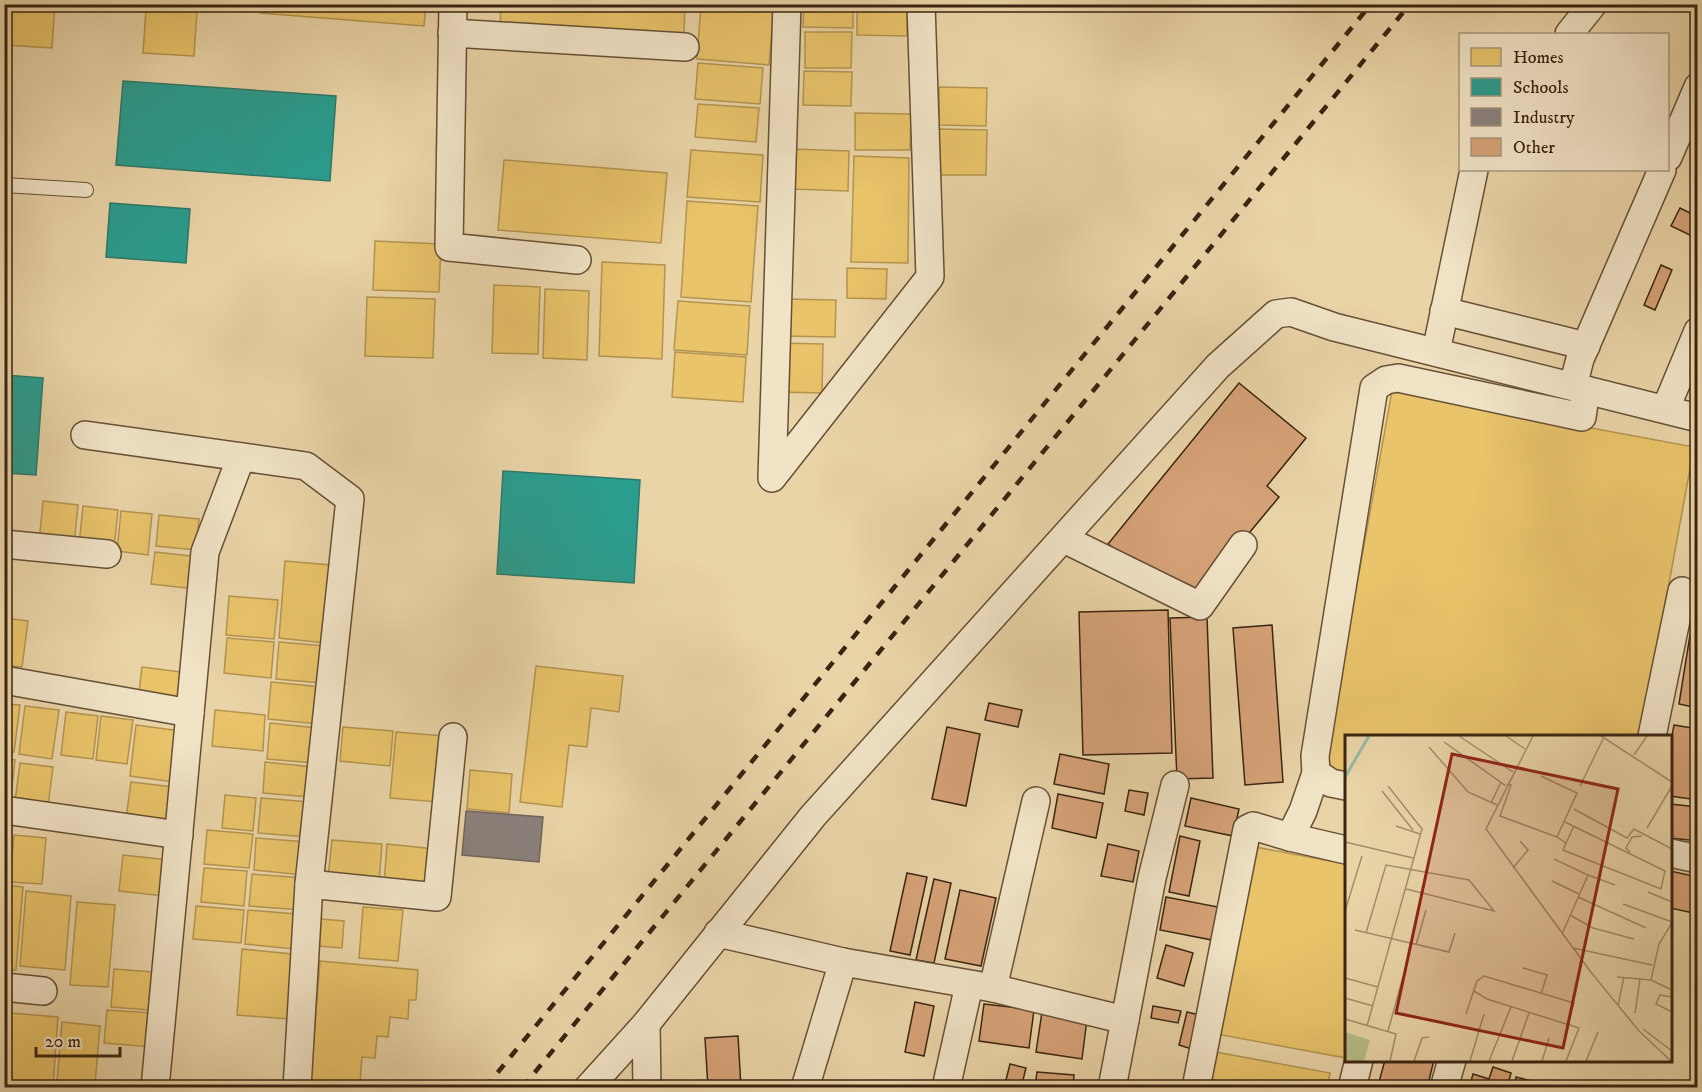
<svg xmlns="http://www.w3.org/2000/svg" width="1702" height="1092" font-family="'IM FELL DW Pica',serif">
<rect width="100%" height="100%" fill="#e9d4a7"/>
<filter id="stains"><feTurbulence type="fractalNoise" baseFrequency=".00333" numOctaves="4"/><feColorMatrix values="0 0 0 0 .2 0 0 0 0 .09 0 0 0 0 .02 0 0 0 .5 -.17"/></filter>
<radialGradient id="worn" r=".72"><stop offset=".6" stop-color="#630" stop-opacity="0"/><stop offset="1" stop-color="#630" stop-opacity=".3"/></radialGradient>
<g fill="#e9c46a" stroke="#b4944f" stroke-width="1.5">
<path d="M8 4H55L52 48 5 45Z"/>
<path d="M260 4H426L424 26 260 13Z"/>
<path d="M501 4H685L684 35 500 29Z"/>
<path d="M701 4H774L769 65 697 59Z"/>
<path d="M804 4H853V28L803 27Z"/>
<path d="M857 4H907V36L857 35Z"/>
<path d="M146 8 197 11 194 56 143 53Z"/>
<path d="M805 32H852L851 68H805Z"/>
<path d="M698 63 763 68 760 104 695 99Z"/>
<path d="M804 71 852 72 851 106 803 105Z"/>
<path d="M939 87 987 88 986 126 939 125Z"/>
<path d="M698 104 759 108 756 142 695 137Z"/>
<path d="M855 113 911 114 910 150H855Z"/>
<path d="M937 129 987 130 986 175H936Z"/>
<path d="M792 149 849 151 848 191 792 189Z"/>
<path d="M691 150 763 155 760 202 687 197Z"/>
<path d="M854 156 909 158 908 263 851 262Z"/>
<path d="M504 160 667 173 661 243 498 230Z"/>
<path d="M687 201 758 206 751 302 681 297Z"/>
<path d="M375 241 441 244 439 292 373 290Z"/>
<path d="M602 262 665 265 662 359 599 356Z"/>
<path d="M847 268 887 269 886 299 847 298Z"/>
<path d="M494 285 540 287 538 354 492 353Z"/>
<path d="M545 289 589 291 587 360 543 358Z"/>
<path d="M367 297 435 299 433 358 365 356Z"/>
<path d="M785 299 836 300 835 337 784 336Z"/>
<path d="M678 301 750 306 747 355 674 350Z"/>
<path d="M781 343 823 344 822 393 780 392Z"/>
<path d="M675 352 746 357 743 402 672 397Z"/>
<path d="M1392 391 1694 447 1641 736H1346V776L1323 772Z"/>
<path d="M43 501 78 505 74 546 39 543Z"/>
<path d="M83 506 118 510 114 549 79 545Z"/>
<path d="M121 511 152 514 148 555 117 551Z"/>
<path d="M159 515 199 519 196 550 156 546Z"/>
<path d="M155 552 200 557 196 589 151 584Z"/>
<path d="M285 561 331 565 325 643 279 638Z"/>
<path d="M229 596 278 600 274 639 226 635Z"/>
<path d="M4 618 28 621 22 667 4 665Z"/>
<path d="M227 638 274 642 271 678 224 673Z"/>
<path d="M279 642 325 646 322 683 276 679Z"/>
<path d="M536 666 623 676 619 712 591 708 587 747 569 745 562 807 520 802Z"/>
<path d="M142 667 188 673 184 706 138 701Z"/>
<path d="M271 682 322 687 319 724 268 719Z"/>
<path d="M4 704 20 705 14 752 4 750Z"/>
<path d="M25 706 59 710 52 759 19 754Z"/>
<path d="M215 710 265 715 263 751 212 746Z"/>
<path d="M66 712 98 716 93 759 61 755Z"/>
<path d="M101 716 133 720 127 764 96 760Z"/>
<path d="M270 723 317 728 314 763 267 759Z"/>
<path d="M136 725 180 731 174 782 130 776Z"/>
<path d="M343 727 393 731 390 766 340 761Z"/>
<path d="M396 732 444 736 439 802 390 798Z"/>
<path d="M4 759 15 760 10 805 4 804Z"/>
<path d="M265 762 313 767 310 797 263 793Z"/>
<path d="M20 763 53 767 47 813 14 809Z"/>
<path d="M470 770 512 774 509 813 467 809Z"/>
<path d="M131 782 173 787 169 824 126 818Z"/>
<path d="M225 795 256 798 253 831 222 828Z"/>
<path d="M261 798 310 802 307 837 258 833Z"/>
<path d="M207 830 253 834 249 868 204 864Z"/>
<path d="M14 835 46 838 42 884 10 882Z"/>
<path d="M256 838 307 842 304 875 254 870Z"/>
<path d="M332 840 382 844 379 882 328 878Z"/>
<path d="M387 844 435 849 432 887 384 883Z"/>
<path d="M1250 846 1346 864V1058L1216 1034Z"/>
<path d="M123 855 168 860 164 896 119 891Z"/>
<path d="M204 868 247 871 244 906 201 902Z"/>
<path d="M252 874 304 878 302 910 249 906Z"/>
<path d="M4 885 23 887 16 970 4 969Z"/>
<path d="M26 891 71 896 65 970 20 966Z"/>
<path d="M77 902 115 905 108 987 70 985Z"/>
<path d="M196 906 244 910 241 943 193 939Z"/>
<path d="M363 907 403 910 398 961 359 958Z"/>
<path d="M248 910 297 914 295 949 245 944Z"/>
<path d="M321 919 344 921 342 948 318 946Z"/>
<path d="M242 949 293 954 288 1019 237 1015Z"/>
<path d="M320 961 418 970 416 1000H409L408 1019 390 1017 388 1037 377 1036 375 1058 362 1057 360 1082 342 1080 341 1088H310Z"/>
<path d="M114 969 152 972 149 1010 111 1007Z"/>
<path d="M107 1010 153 1013 151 1047 104 1043Z"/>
<path d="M11 1013 58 1017 53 1085 6 1081Z"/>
<path d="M62 1022 100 1026 95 1084 57 1081Z"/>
<path d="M1210 1051 1330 1073 1327 1088H1203Z"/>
</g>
<g fill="#2a9d8f" stroke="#2f7969" stroke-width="1.5">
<path d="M123 81 336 96 330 181 116 165Z"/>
<path d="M110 203 190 209 186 263 106 257Z"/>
<path d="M4 375 43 378 36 475 4 473Z"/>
<path d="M503 471 640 480 634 583 497 574Z"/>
</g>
<path fill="#8a817c" stroke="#72655c" stroke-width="1.5" d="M466 811 543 817 539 862 462 855Z"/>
<g fill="#d6a277" stroke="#3a2411" stroke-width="1.5">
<path d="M1697 167H1698V189L1691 187Z"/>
<path d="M1680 208 1698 217V229L1694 237 1671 226Z"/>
<path d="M1661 265 1672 270 1655 310 1644 305Z"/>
<path d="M1239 383 1306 438 1267 486 1279 497 1196 597 1167 586 1108 544Z"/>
<path d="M1168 610 1172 753 1083 755 1079 612Z"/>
<path d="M1207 617 1213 778 1177 779 1170 618Z"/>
<path d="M1272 625 1283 782 1245 785 1233 628Z"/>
<path d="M1690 635 1698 637V708L1679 704Z"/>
<path d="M989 703 1022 710 1018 727 985 720Z"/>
<path d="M1674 725 1698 729V800L1670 796V746Z"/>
<path d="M947 727 980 734 966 806 932 799Z"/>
<path d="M1060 754 1109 764 1104 794 1054 784Z"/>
<path d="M1129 790 1148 793 1144 815 1125 811Z"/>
<path d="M1058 794 1103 803 1096 838 1052 828Z"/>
<path d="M1191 798 1239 809 1233 836 1185 826Z"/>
<path d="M1670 804 1698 807V841L1670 838Z"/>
<path d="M1180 836 1200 841 1189 896 1169 892Z"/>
<path d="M1108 844 1139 851 1133 882 1101 876Z"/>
<path d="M1670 871 1698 877V914L1670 908Z"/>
<path d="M907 873 927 877 910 955 890 951Z"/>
<path d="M934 879 951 883 934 963 916 960Z"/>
<path d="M960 890 996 898 981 966 945 959Z"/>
<path d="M1166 897 1218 907 1212 940 1160 930Z"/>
<path d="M1166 945 1193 953 1184 986 1157 978Z"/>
<path d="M915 1002 934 1006 924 1056 905 1052Z"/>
<path d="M984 1004 1034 1010 1029 1048 979 1041Z"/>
<path d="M1153 1006 1181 1011 1178 1023 1151 1018Z"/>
<path d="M1042 1012 1087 1019 1082 1059 1036 1052Z"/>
<path d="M1187 1012 1207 1017 1198 1051 1179 1045Z"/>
<path d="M738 1036 741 1088H708L705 1038Z"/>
<path d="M1385 1060H1434L1427 1088H1398L1379 1082Z"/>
<path d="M1010 1064 1026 1068 1021 1088H1004Z"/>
<path d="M1493 1067 1511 1073 1507 1088H1469L1473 1074 1489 1079Z"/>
<path d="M1037 1072 1074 1075 1073 1088 1035 1087Z"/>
<path d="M1516 1077 1552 1086 1551 1088H1514Z"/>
<path d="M855 1081 904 1088H855Z"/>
</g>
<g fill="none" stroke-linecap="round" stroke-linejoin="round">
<g stroke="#665036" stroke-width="16">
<path id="service" d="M4 185 86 190"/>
</g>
<g stroke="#665036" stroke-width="30">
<g id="minor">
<path d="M453 4 449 247 577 260"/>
<path d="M787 4 772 478 930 277 921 4"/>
<path d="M452 33 685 47"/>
<path d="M1569 34 1593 4"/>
<path d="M1668 157 1698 87"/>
<path d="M1444 311 1586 346"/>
<path d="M1436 352 1474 170"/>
<path d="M1573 386 1580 359 1662 170"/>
<path d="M1666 408 1698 331"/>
<path d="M85 435 306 466 350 499 309 884 297 1088"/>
<path d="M1064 539 1200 606 1243 545"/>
<path d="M4 544 107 554"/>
<path d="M4 680 190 713"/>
<path d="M1652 736 1682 591"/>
<path d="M1346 786 1331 783 1316 773 1315 756 1374 388 1386 380 1398 378 1582 417 1586 390"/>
<path d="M4 810 179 835"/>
<path d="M1290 837 1346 850"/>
<path d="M1670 853 1698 859"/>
<path d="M309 884 437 897 453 737"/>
<path d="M718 933 843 962 993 988 1125 1020 1152 878 1175 785"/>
<path d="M4 987 43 991"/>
<path d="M993 988 1036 801"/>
<path d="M646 1024 647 1088"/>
<path d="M155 1088 205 552 241 457"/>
<path d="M588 1088 646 1024 813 816 1218 366 1276 314 1291 312 1334 327 1698 418"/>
<path d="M805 1088 843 962"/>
<path d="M946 1088 969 985"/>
<path d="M1112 1088 1125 1020"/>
<path d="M1196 1088 1247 829 1253 826 1290 837 1303 811 1316 773"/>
<path d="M1352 1088 1359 1060"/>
<path d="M1444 1088 1452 1060"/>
</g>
</g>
<use href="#service" stroke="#f1e3c6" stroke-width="14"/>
<use href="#minor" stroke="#f1e3c6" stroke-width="27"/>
<g stroke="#3a2411" stroke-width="4.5" stroke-dasharray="10 10" stroke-linecap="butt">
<path d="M485 1088 1371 4"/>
<path d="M522 1088 1410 4"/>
</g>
</g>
<g transform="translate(1345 735)">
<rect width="327" height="327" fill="#e9d4a7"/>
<path d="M0 297 25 305 19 326H0Z" fill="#b6bd87"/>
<path fill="none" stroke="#97b8a6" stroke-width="3" d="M0 42 24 1"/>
<path fill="none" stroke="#a38e6b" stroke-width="1.5" d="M114 1 168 37M161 1 180 14M188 1 141 94 245 236 294 296 326 326M256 1 327 47M99 7 161 51M84 12 123 57 152 70M289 20 302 1M162 49 166 50 155 81 212 102 232 58 196 41M235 51 259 2M37 56 68 95M146 68 156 47M229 74 282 103 289 94 327 114M51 91 75 99M302 93 327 51M212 102 221 108 218 115 316 154 320 136 220 87M0 107 68 123M221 108 229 91M285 117 281 113 287 102 297 101M209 124 243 140 217 199M168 133 183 115 175 106M243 140 270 150M207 146 234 159M303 157 327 167M233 162 301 193M278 169 327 187M0 176 17 121M225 180 248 193 289 204M327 188 314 209 306 245 327 255M10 195 104 217 110 198M21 198 41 130 124 145 149 176 61 154M71 210 81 175M228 213 307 230M178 233 202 240 196 259M272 242 306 245M0 243 33 252M129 256 142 264 234 293 221 326M327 262 315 260 311 269 327 277M0 263 28 271M273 271 279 242M290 278 295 244M121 279 132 246 139 241 229 268 222 290M0 284 51 299 45 326M22 291 77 94 43 51M298 294 327 316M43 296 58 242M69 326 77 303 84 302M125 326 139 279M144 326 166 272M167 326 184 278M197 326 204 303M241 326 253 297"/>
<path fill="#8f2418" fill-opacity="0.15" stroke="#8f2418" stroke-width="3" d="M107 19 273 54 218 313 51 278Z"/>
<rect width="327" height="327" fill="none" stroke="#3a2411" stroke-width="3"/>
</g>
<rect width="1702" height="1092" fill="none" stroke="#e9d4a7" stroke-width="24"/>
<rect x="6" y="6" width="1690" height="1080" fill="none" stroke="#3a2411" stroke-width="3"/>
<rect x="12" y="12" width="1678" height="1068" fill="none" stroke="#3a2411" stroke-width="1.5"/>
<rect x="1459" y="33" width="210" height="138" fill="#f1e3c6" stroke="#a8977e" stroke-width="1.5"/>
<rect x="1471" y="48" width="30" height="18" fill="#e9c46a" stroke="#a8977e" stroke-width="1.5"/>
<text x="1513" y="63" font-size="18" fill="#3a2411">Homes</text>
<rect x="1471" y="78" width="30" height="18" fill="#2a9d8f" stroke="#a8977e" stroke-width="1.5"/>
<text x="1513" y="93" font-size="18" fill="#3a2411">Schools</text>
<rect x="1471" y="108" width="30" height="18" fill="#8a817c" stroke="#a8977e" stroke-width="1.5"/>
<text x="1513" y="123" font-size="18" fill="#3a2411">Industry</text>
<rect x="1471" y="138" width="30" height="18" fill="#d6a277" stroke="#a8977e" stroke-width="1.5"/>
<text x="1513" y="153" font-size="18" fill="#3a2411">Other</text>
<path d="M36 1047v9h84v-9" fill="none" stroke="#3a2411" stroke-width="3"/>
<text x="45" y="1047" font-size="18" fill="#3a2411" stroke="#f1e3c6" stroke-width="4.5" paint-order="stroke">20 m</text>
<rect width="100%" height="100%" filter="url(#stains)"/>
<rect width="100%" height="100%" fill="url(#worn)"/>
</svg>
